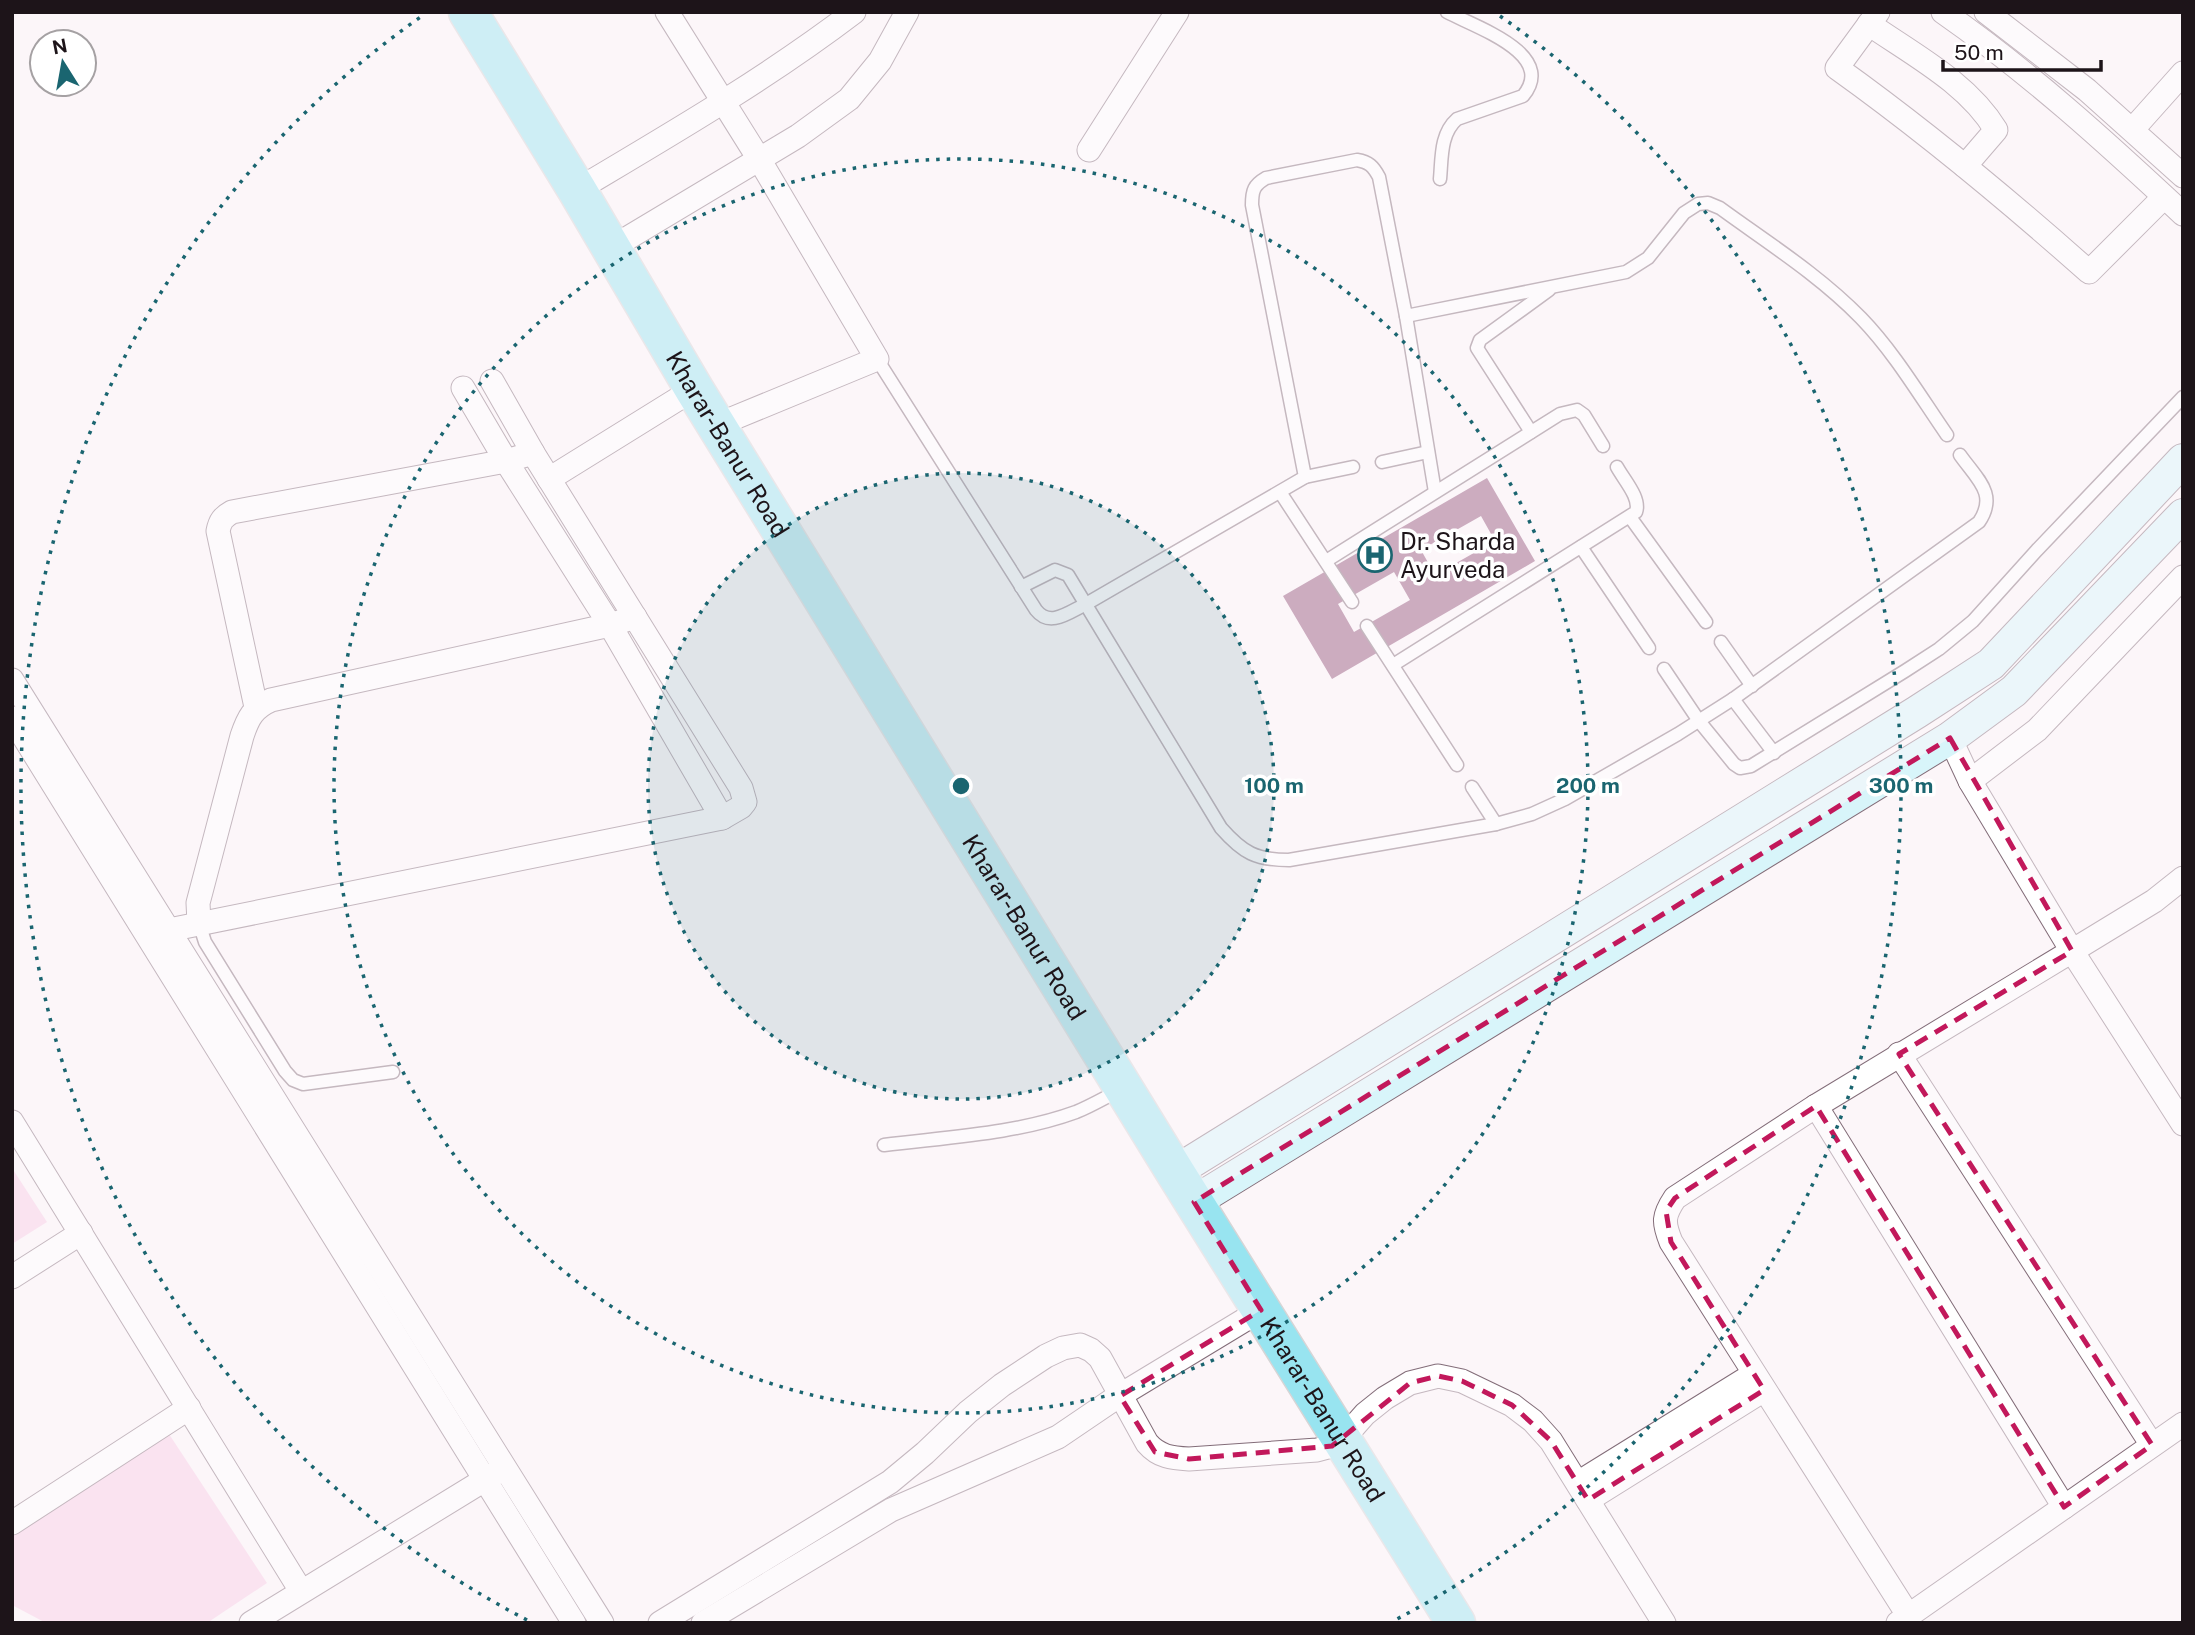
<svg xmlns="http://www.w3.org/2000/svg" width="2195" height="1635" font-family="'Public Sans',sans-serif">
<rect width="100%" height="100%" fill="#fcf6f9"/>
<g fill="#f9cde5">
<path d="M12 1168 47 1222 12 1244Z"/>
<path d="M167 1431 267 1583 207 1623H46L12 1605V1532Z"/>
</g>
<path fill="#925278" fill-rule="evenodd" d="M1487 478 1535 561 1332 679 1283 596ZM1481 516 1495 541 1435 575 1421 550ZM1394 572 1410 600 1354 632 1338 604Z"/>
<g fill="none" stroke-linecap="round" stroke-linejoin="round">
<g stroke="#836d79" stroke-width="15">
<g id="service">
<path d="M1440 179C1442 158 1440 134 1457 119L1523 96C1558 54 1475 27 1447 12"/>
<path d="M1406 316 1435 492"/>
<path d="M877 359 1036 610C1050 628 1069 612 1086 604L1305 477 1252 205C1252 190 1254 185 1266 178L1357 160C1369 162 1373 166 1379 177L1406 316 1626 272 1648 258 1684 213 1698 204 1708 203 1720 208C1768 243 1819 275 1861 318 1894 352 1920 396 1947 435"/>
<path d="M1531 432 1477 348 1480 340 1549 290"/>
<path d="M1382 462 1428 452"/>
<path d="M1305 477 1353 467"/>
<path d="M1280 492 1352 602"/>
<path d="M1630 517 1706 622"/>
<path d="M1581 547 1649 648"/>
<path d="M1326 561 1560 414 1577 410 1584 415 1603 446"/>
<path d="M1021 587 1055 570 1068 575 1221 828C1243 853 1256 860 1289 860L1496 824 1532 814 1565 799 1678 734 1733 699 1979 522C1998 494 1977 479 1960 455"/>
<path d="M1367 626 1457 765"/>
<path d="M1721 642 1752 686"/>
<path d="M1393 665 1636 512C1641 498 1624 480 1617 467"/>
<path d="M1664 669 1699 721 1734 764 1740 768 1751 766 1905 671 1939 649 1973 621 2037 550 2183 397"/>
<path d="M1733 699 1774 753"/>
<path d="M1472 787 1496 824"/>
<path d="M199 923 205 942 285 1071 293 1080 303 1084 393 1072"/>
<path d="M884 1145C947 1137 1016 1134 1076 1112 1091 1106 1106 1097 1120 1090"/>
</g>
</g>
<g stroke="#836d79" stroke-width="25">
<g id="minor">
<path d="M667 12 759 159 877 359 717 425"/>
<path d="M1878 12 1837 68C1925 131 2008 200 2089 272L2164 197"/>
<path d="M1943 12C2029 72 2107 143 2183 214"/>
<path d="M1986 12 2087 90 2183 176"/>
<path d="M1869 24C1912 54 1968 83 1996 130L1965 166"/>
<path d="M2133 129 2183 73"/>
<path d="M1089 150 1177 12"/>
<path d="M577 190C671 134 766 79 854 12"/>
<path d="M611 248 798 136 849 99 880 61 907 12"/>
<path d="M463 388 506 461 610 625 722 818"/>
<path d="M549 479 694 389"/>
<path d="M12 680 602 1623"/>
<path d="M256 707 218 531C220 521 223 517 232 512L506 461 533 453"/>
<path d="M12 718 574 1623"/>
<path d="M1950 738 1970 781 2072 951 2154 901 2183 878"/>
<path d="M1970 781 2037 730 2183 577"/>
<path d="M199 923 198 903 242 736C248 718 253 708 271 700L610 625 635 617"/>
<path d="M169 930 722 818 741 807 745 802 741 788 533 453 492 381"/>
<path d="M1899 1054 2152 1445"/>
<path d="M1816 1106 2064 1507"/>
<path d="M12 1122 301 1591"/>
<path d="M12 1277 81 1233"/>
<path d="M1578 1483 1754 1374"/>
<path d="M1588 1500 1764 1390"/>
<path d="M12 1523 189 1408"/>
<path d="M1908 1615 1671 1242C1663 1222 1663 1216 1675 1198L1816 1106 2072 951 2183 1124"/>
<path d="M251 1623 499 1471"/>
<path d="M660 1623 890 1482 925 1453 968 1412 1002 1385 1046 1356 1063 1348 1080 1345 1091 1350 1100 1358 1147 1443C1159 1457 1172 1458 1189 1459L1317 1450 1332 1446 1342 1440 1365 1414 1385 1398 1410 1383 1438 1376 1462 1381 1512 1405 1533 1421 1551 1441 1664 1623"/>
<path d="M703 1623 891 1510 1058 1437 1114 1399 1261 1310"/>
<path d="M1898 1623 2183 1424"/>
</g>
</g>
<g stroke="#836d79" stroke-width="34">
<g id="secondary">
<path d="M1175 1172 1917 712 1991 664 2183 460"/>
<path d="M1194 1202 1950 738 2014 691 2183 515"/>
</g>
</g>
<g stroke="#d6d5d6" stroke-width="41">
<g id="trunk">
<path id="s1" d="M468 12 577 190 694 389 1175 1172 1456 1623"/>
</g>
</g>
<use href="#service" stroke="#fff" stroke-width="12"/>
<use href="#minor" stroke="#fff" stroke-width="23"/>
<use href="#secondary" stroke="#d8f5fa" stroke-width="32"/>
<use href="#trunk" stroke="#98e4f0" stroke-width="38"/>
</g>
<path d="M0 0H2195V1635H0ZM1950 738 2072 951 1899 1054 2152 1445 2064 1507 1816 1106 1675 1198 1666 1211 1671 1242 1764 1390 1588 1500 1551 1441 1512 1405 1462 1381 1438 1376 1410 1383 1332 1446 1189 1459 1155 1452 1120 1396 1261 1310 1194 1202Z" fill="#fcf6f9" fill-opacity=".55" fill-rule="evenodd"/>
<path fill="none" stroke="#c2185b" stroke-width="5" stroke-dasharray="14 9" stroke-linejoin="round" d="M1950 738 2072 951 1899 1054 2152 1445 2064 1507 1816 1106 1675 1198 1666 1211 1671 1242 1764 1390 1588 1500 1551 1441 1512 1405 1462 1381 1438 1376 1410 1383 1332 1446 1189 1459 1155 1452 1120 1396 1261 1310 1194 1202Z"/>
<circle cx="961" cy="786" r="313" fill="#1a6570" fill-opacity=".12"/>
<g fill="none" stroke="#1a6570" stroke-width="3.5" stroke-dasharray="3.5 7">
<circle cx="961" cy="786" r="313"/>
<circle cx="961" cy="786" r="627"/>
<path d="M527 1620A940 940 0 0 1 422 16M1500 16A940 940 0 0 1 1395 1620"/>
</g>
<defs>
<g id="hospital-ring" transform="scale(1.75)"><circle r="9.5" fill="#fff" stroke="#1a6570" stroke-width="1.5"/><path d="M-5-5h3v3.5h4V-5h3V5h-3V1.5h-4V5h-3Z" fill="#1a6570"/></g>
</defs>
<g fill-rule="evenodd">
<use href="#hospital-ring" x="1375" y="555"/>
</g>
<g text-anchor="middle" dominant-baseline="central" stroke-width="7" stroke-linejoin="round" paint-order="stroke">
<g font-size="24" fill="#1d1419" stroke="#fff">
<text stroke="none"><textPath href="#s1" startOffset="504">Kharar-Banur Road</textPath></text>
<text stroke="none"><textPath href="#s1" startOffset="1071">Kharar-Banur Road</textPath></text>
<text stroke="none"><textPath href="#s1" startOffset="1638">Kharar-Banur Road</textPath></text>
</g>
<g font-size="24" fill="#1d1419" stroke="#fff" text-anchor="start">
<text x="1400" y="541">Dr. Sharda<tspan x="1400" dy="28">Ayurveda</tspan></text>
</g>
</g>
<circle cx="961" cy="786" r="10" fill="#1a6570" stroke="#fff" stroke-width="3.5"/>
<g font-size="21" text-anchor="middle" font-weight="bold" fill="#1a6570" stroke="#fff" stroke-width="7" stroke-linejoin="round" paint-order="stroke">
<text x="1274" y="793">100 m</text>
<text x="1588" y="793">200 m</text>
<text x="1901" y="793">300 m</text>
</g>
<rect width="2195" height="1635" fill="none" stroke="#1d1419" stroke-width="28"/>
<g transform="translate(63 63) rotate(349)"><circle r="33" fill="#ffffff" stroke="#a5a1a3" stroke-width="2"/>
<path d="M0-5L12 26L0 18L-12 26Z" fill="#1a6570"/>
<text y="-10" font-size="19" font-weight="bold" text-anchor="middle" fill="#1d1419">N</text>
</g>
<path d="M1943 60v10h158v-10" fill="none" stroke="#1d1419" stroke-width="3.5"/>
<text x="1954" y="60" font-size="21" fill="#1d1419" stroke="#ffffff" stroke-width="5" paint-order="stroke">50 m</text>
</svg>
